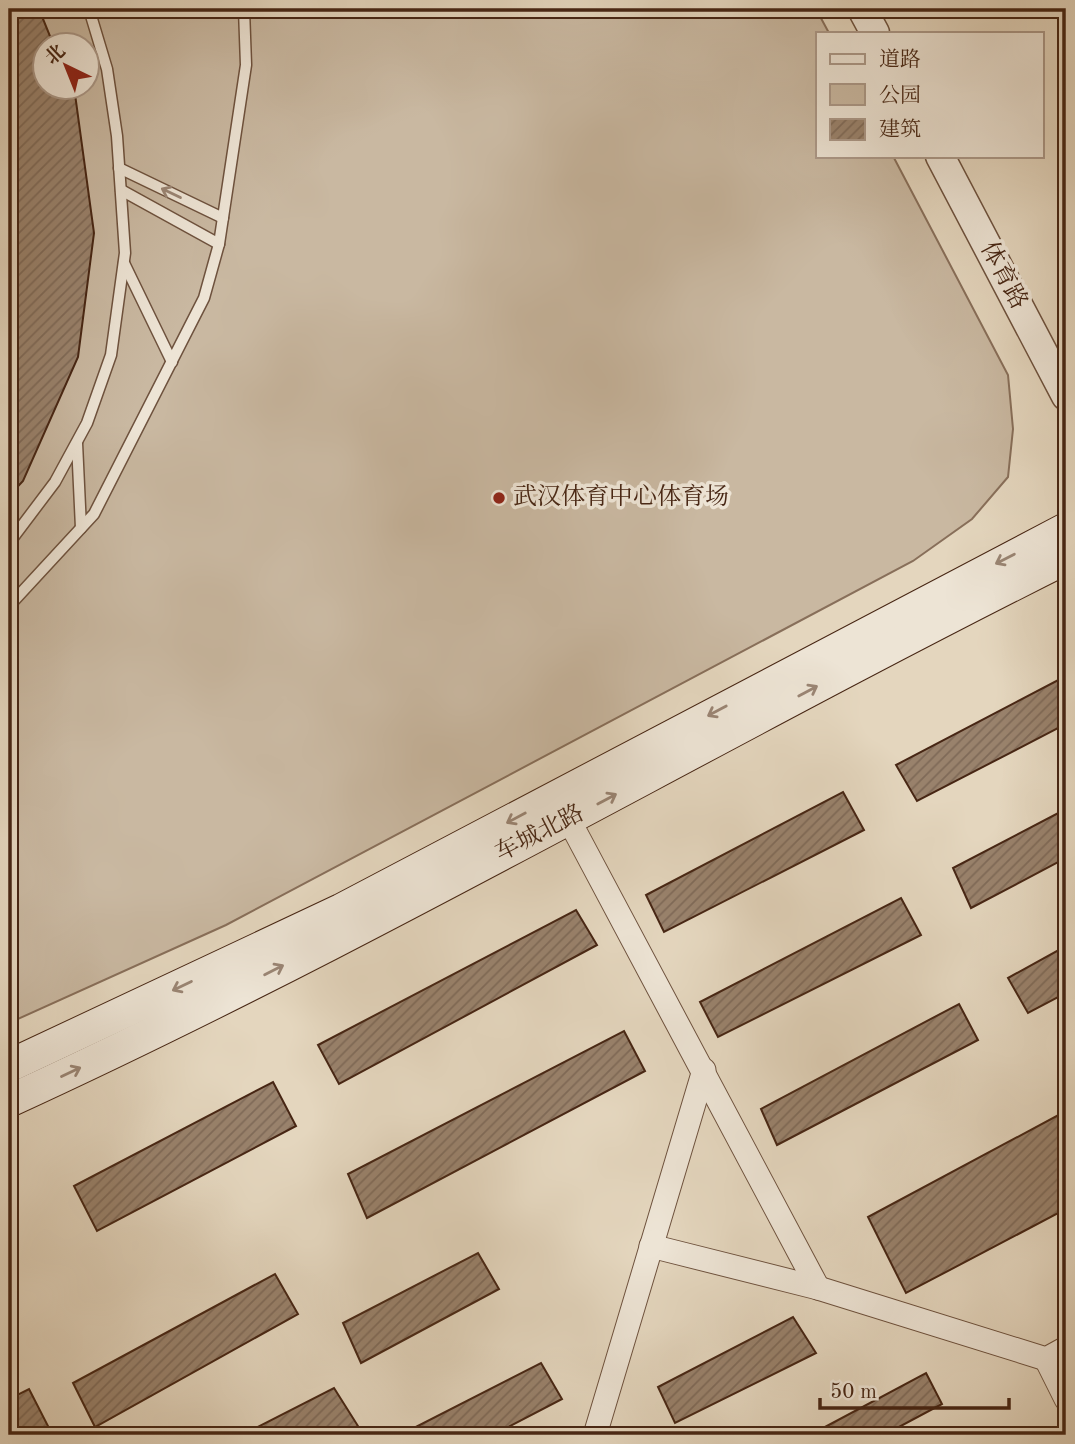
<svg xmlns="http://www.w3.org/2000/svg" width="1075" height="1444" font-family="'Old Standard TT','Noto Serif SC',serif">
<defs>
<pattern id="building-hatch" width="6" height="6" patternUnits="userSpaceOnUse" patternTransform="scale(1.75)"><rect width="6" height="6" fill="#99826c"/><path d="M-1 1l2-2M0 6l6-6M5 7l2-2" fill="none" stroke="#7f6a58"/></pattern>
</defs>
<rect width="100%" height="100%" fill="#e4d6be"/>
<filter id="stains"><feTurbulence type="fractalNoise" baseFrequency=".00286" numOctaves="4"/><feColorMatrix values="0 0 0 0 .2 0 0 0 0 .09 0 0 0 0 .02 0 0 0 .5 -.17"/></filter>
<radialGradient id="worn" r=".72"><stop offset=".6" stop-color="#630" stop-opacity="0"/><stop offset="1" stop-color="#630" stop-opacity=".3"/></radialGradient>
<path fill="#c9b8a1" stroke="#886f5a" stroke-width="2" fill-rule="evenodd" d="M9 9H816L829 33H818V156H893L1008 375 1013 429 1008 477 972 519 913 561 226 925 9 1023ZM46 46H88V88H46Z"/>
<g fill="url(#building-hatch)" stroke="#472614" stroke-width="2">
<path d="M9 9H39L54 46H46V88H72L75 94 94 233 78 357 23 481 9 496Z"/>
<path d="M1066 676V724L917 801 896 765Z"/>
<path d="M843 792 864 830 664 932 646 895Z"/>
<path d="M1066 809V858L971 908 953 868Z"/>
<path d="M901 898 921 935 718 1037 700 1002Z"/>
<path d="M576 910 597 945 339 1084 318 1045Z"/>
<path d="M1066 946V993L1028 1013 1008 978Z"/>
<path d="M959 1004 978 1040 777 1145 761 1109Z"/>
<path d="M624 1031 645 1071 367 1218 348 1174Z"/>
<path d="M273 1082 296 1126 97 1231 74 1186Z"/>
<path d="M1066 1111V1209L906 1293 868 1217Z"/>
<path d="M478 1253 499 1289 361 1363 343 1323Z"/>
<path d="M275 1274 298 1314 95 1427 73 1383Z"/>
<path d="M793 1317 816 1353 675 1423 658 1387Z"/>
<path d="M541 1363 562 1399 493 1435H405L404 1433Z"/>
<path d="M926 1373 942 1404 884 1435H810Z"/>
<path d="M334 1388 358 1426 340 1435H242Z"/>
<path d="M29 1389 49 1428 35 1435H9V1399Z"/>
</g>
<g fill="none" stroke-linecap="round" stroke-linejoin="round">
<g stroke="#6e523e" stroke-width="13">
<g id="service">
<path d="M119 168 223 218"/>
<path d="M121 190 219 244"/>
<path d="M124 263 172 362"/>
<path d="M77 443 81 528"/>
<path d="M9 543 55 482 87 423 111 355 125 253 117 136 107 69 89 9"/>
<path d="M9 606 94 514 204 298 219 244 246 65 244 9"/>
</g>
</g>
<g stroke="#6e523e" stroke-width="25">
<g id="minor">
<path d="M561 805 818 1288"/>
<path d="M651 1246 818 1288 1046 1359 1066 1348"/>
<path d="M1046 1359 1066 1399"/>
<path d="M595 1435 704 1070"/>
</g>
</g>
<g stroke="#6e523e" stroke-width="31">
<g id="tertiary">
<path d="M862 9 875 33"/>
<path d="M940 156 1066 396"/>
</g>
</g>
<g stroke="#472614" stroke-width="34">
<g id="secondary">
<path d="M9 1066 341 910 1066 529"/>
<path d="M9 1101C369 936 712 735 1066 558"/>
</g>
</g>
<use href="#service" stroke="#ede4d5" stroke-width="10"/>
<use href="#minor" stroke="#ede4d5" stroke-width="23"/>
<use href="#tertiary" stroke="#ede4d5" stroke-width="28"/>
<use href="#secondary" stroke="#ede4d5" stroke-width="32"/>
</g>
<defs><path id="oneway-shaft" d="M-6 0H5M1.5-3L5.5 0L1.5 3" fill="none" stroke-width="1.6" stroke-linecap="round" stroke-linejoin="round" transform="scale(1.75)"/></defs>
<g stroke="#9a8574">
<use href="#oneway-shaft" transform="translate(171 193) rotate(-154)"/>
<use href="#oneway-shaft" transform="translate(1005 559) rotate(153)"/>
<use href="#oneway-shaft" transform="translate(808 691) rotate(-28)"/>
<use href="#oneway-shaft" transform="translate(717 711) rotate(152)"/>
<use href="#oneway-shaft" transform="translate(607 799) rotate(-28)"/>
<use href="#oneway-shaft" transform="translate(516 818) rotate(152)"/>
<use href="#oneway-shaft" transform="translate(274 970) rotate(-27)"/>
<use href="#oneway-shaft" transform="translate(182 986) rotate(154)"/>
<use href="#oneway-shaft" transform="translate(71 1072) rotate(-25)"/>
</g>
<circle fill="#8f2418" stroke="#ede4d5" stroke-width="2.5" cx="499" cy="498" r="7"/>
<g text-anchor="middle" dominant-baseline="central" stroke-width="7" stroke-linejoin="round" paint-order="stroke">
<g font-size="24" fill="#472614" stroke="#ede4d5">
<text transform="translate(1003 276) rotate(62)">体育路</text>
<text transform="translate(540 834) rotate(-27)">车城北路</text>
</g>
<g font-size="24" fill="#472614" stroke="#ede4d5" text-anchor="start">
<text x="513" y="498">武汉体育中心体育场</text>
</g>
</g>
<rect width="1075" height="1444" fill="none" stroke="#e4d6be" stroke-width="35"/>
<rect x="10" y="10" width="1054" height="1423" fill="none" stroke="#472614" stroke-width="3.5"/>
<rect x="18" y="18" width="1040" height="1409" fill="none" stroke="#472614" stroke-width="2"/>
<rect x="816" y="32" width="228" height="126" fill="#ede4d5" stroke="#ab9888" stroke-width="2"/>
<rect x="830" y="54" width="35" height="10" fill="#ede4d5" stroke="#ab9888" stroke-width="2"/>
<text x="879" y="66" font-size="21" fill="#472614">道路</text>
<rect x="830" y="84" width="35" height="21" fill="#c9b8a1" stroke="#ab9888" stroke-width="2"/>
<text x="879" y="102" font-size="21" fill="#472614">公园</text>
<rect x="830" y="119" width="35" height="21" fill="url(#building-hatch)" stroke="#ab9888" stroke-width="2"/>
<text x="879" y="136" font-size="21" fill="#472614">建筑</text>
<g transform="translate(66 66) rotate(317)"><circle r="33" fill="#ede4d5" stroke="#ab9888" stroke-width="2"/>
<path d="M0-5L12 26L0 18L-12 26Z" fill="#8f2418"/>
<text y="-10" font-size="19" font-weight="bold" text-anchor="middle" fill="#472614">北</text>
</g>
<path d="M820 1398v10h189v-10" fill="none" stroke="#472614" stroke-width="3.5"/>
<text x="830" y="1398" font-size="21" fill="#472614" stroke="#ede4d5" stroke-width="5" paint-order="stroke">50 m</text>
<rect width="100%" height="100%" filter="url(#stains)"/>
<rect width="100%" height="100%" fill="url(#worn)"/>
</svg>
